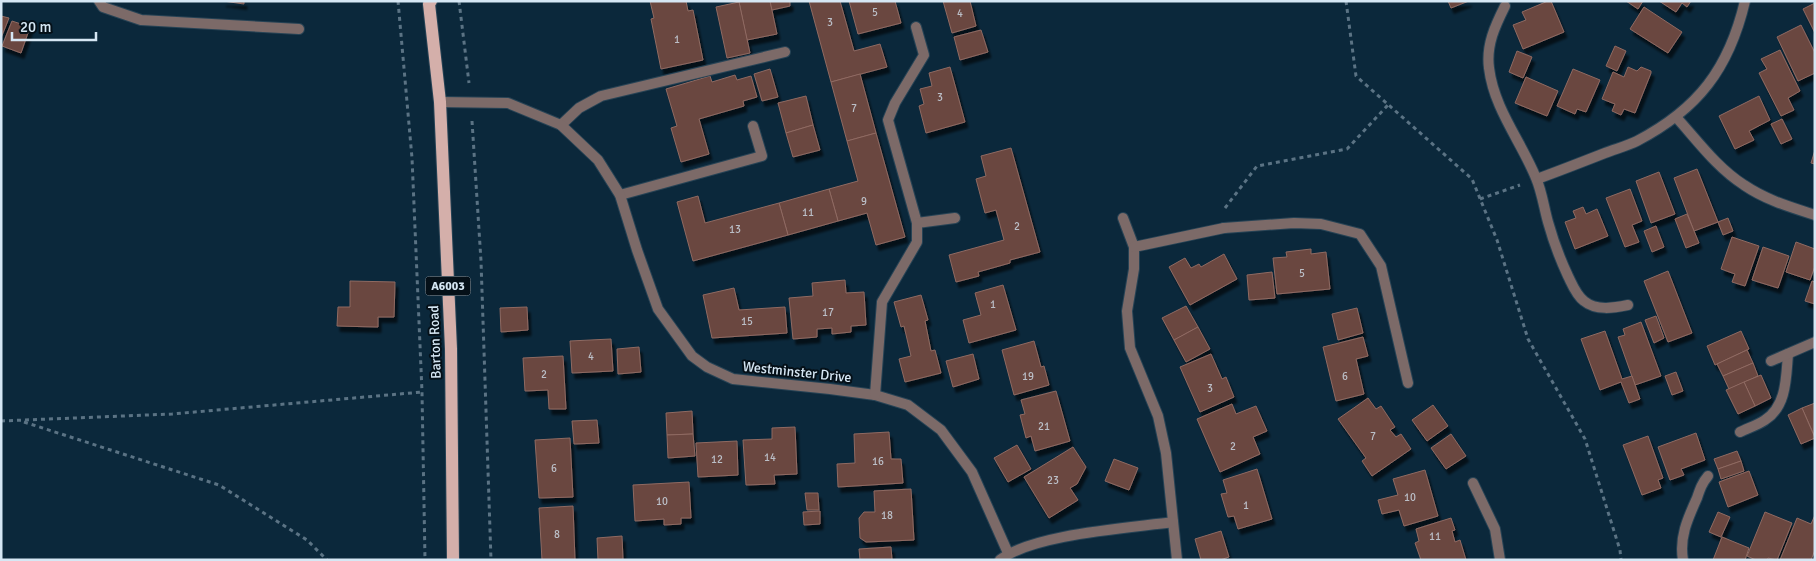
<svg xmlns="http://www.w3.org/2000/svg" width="1816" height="561" font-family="Signika,sans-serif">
<defs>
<filter id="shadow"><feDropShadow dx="3" dy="5.5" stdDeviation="1" flood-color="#0009"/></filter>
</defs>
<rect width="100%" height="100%" fill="#0b283b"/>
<g fill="#6a463f" stroke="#8f6a62" filter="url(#shadow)">
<path d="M223 1H244V4Z"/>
<path d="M650 1H686L688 11 693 10 703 60 661 69 651 19 654 18Z"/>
<path d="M742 1H770L777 34 747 40 739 2Z"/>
<path d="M770 1H790V6L772 10Z"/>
<path d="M809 1H840L854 51 880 44 887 67 831 82Z"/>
<path d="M849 1H895L901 23 858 34Z"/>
<path d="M943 1H970L976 26 952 33Z"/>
<path d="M1448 1H1469L1451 8Z"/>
<path d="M1548 1H1551L1564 32 1523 49 1513 25 1526 20 1522 12Z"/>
<path d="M1626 1H1643L1638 9Z"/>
<path d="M1659 1H1691L1687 7 1682 3 1676 12Z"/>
<path d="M739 2 750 53 727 58 716 7Z"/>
<path d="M1815 3V33L1803 9Z"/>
<path d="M1644 7 1682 32 1668 53 1630 29Z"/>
<path d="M1 16 9 18 1 38Z"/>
<path d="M12 21 30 27 21 53 2 46Z"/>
<path d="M1801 25 1815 53V73L1798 81 1777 37Z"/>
<path d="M981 30 988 52 960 60 954 37Z"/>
<path d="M1615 46 1626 51 1617 71 1606 66Z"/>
<path d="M1780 50 1800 91 1788 98 1794 110 1781 116 1759 73 1767 69 1761 59Z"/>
<path d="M1517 51 1532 57 1523 78 1509 72Z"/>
<path d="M950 67 965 122 926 133 919 106 924 104 920 89 932 86 929 73Z"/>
<path d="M1628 67 1637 71 1641 67 1651 71V73L1635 113 1624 109 1621 115 1612 111 1615 104 1602 99 1613 72 1624 77Z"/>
<path d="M770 69 778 97 762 101 754 74Z"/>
<path d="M1573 69 1600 80 1586 112 1577 109 1575 114 1557 106Z"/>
<path d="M860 74 876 133 847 141 831 82Z"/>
<path d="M735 75 737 80 751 76 757 97 743 101 744 106 699 119 709 154 681 162 671 128 677 126 666 89 710 76 712 82Z"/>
<path d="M1526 77 1558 91 1547 116 1515 103Z"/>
<path d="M806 96 813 125 786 133 778 103Z"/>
<path d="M1759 96 1770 120 1749 131 1754 140 1735 149 1719 116Z"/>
<path d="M1782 119 1792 139 1781 144 1771 124Z"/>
<path d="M813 125 820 150 793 157 786 133Z"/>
<path d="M876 133 905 237 876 245 867 213 838 221 829 189 858 181 847 141Z"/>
<path d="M1011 148 1040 252 1010 260V263L978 272 979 276 956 282 949 255 1004 240 996 210 985 213 976 179 986 176 981 156Z"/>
<path d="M1815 150V164L1811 163Z"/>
<path d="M1697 169 1718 222 1694 231 1674 178Z"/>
<path d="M1659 172 1675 214 1651 223 1636 181Z"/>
<path d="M829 189 838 221 788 235 779 203Z"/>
<path d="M1630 189 1642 221 1632 225 1639 242 1625 247 1606 198Z"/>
<path d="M698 196 705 223 779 203 788 235 693 261 677 202Z"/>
<path d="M1583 207 1586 214 1597 209 1608 236 1575 249 1565 222 1576 218 1573 211Z"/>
<path d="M1687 214 1699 243 1686 248 1675 219Z"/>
<path d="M1728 218 1733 231 1723 235 1718 222Z"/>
<path d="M1656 226 1664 247 1652 252 1644 231Z"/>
<path d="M1732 237 1759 246 1745 286 1732 282 1735 274 1721 269Z"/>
<path d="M1796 242 1815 249V266L1810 280 1786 272Z"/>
<path d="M1763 247 1789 256 1778 288 1752 280Z"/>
<path d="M1311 249V254L1326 252 1330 289 1277 294 1273 258 1287 257 1286 252Z"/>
<path d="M1224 254 1237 279 1190 305 1169 267 1185 258 1191 268 1199 264 1201 267Z"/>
<path d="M1668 271 1692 333 1668 342 1644 281Z"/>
<path d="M1272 272 1275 298 1249 300 1247 275Z"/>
<path d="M845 280 846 293 864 292 866 325 851 326V332L832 334V328L817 329V337L793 339 789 298 813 296 812 283Z"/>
<path d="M350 281 395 282 394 317H378V327L337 326 338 307H350Z"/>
<path d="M1812 281 1815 282V304L1805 301Z"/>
<path d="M1003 285 1016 330 969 343 963 320 981 315 975 293Z"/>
<path d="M734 288 739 310 785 307 787 333 712 338 703 295Z"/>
<path d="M921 295 928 320 925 321 931 351 935 350 941 373 905 382 899 359 911 356 904 326 901 327 894 302Z"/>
<path d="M1186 306 1198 327 1174 340 1162 318Z"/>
<path d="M527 307 528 330 501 332 500 308Z"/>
<path d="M1357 308 1363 333 1338 340 1332 314Z"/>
<path d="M1656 316 1664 338 1654 343 1645 320Z"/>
<path d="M1641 322 1661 376 1635 385 1618 337 1625 335 1623 329Z"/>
<path d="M1198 327 1210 349 1186 362 1174 340Z"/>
<path d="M1605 331 1622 379 1632 376 1640 399 1629 403 1621 382 1600 390 1581 339Z"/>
<path d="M1741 331 1749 349 1715 365 1707 346Z"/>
<path d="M1363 337 1368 356 1356 359 1364 394 1336 401 1323 347Z"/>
<path d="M611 339 613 371 572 373 570 341Z"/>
<path d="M1034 341 1041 367 1044 366 1049 385 1014 395 1002 350Z"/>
<path d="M639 347 641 372 618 374 617 349Z"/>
<path d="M1747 350 1753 363 1723 376 1717 364Z"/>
<path d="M973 354 979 379 953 387 946 361Z"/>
<path d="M1211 354 1222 379 1226 377 1234 397 1200 412 1180 367Z"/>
<path d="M563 356 566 409H549L548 390 525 391 523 358Z"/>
<path d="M1753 363 1758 376 1729 389 1723 376Z"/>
<path d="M1676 372 1683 391 1672 395 1665 376Z"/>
<path d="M1761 375 1771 398 1755 406 1744 382Z"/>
<path d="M1744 382 1755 406 1738 414 1726 390Z"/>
<path d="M1056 391 1070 441 1035 451 1031 436 1026 438 1020 415 1025 414 1021 400Z"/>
<path d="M1368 398 1376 409 1381 406 1395 427 1390 430 1396 437 1401 434 1411 449 1372 476 1362 461 1366 458 1338 419Z"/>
<path d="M1815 403V437L1802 408Z"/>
<path d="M1232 404 1236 414 1256 406 1267 431 1253 437 1260 454 1220 472 1197 419Z"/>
<path d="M1433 405 1448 426 1427 441 1412 420Z"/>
<path d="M1802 408 1815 438 1801 444 1788 415Z"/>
<path d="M692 411 693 434 667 435 666 413Z"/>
<path d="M597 420 599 443 574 444 572 421Z"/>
<path d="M795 427 797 474 774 475 775 484 746 485 743 440 772 439V428Z"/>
<path d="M889 432 891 459H901L903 483 838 487 837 464 855 463 854 434Z"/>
<path d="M1696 433 1705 460 1681 469 1684 475 1670 480 1658 447Z"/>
<path d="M693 434 695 456 668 458 667 435Z"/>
<path d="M1451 434 1466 456 1446 469 1431 448Z"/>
<path d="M1648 436 1663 478 1658 480 1661 488 1642 495 1623 445Z"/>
<path d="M570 438 573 497 539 498 535 440Z"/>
<path d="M737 441 738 475 698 477 696 443Z"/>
<path d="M1017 445 1031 469 1008 482 994 458Z"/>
<path d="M1073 447 1086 467 1077 484 1070 488 1078 500 1049 518 1024 477Z"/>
<path d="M1737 451 1741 461 1718 469 1714 459Z"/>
<path d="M1114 459 1138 468 1129 490 1105 481Z"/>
<path d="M1741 461 1744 471 1721 479 1718 469Z"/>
<path d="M1257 469 1272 519 1238 529 1234 516 1228 517 1221 494 1227 493 1223 480Z"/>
<path d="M1425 470 1438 516 1404 526 1399 510 1382 514 1378 500 1398 495 1393 479Z"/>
<path d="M1749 471 1758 495 1728 507 1719 482Z"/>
<path d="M689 482 691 518H681V524L664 525V519L635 521 633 485Z"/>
<path d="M911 489 914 540 866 542 860 538 859 518 864 512H875L874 491Z"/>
<path d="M805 493H818L819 510H807Z"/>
<path d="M573 506 575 560H542L539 508Z"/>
<path d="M820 511V524L804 525 803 512Z"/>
<path d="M1718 512 1730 517 1721 537 1709 532Z"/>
<path d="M1765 512 1792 523 1777 560 1768 558 1767 560H1756L1747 556Z"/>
<path d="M1815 515V550L1811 560H1780L1797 518 1811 524Z"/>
<path d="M1451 518 1455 530 1452 531 1455 542 1460 540 1466 560H1421L1415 543 1419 541 1416 529Z"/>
<path d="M1221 531 1229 557 1220 560H1201L1195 539Z"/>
<path d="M622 536 623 560H598L597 538Z"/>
<path d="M1722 537 1749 548 1745 560H1713Z"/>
<path d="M891 547 892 560H860L859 549Z"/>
</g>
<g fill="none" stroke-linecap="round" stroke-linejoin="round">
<g stroke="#274355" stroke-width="12">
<g id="service">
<path d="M99 1 103 7 141 20 299 29"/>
<path d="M1505 6C1495 26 1486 45 1489 68 1494 109 1521 141 1536 178 1542 192 1544 208 1548 222 1553 240 1560 259 1568 276 1572 284 1576 295 1584 301 1596 311 1614 308 1628 305"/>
<path d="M916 27 924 55 895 103 888 120 917 223 955 218"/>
<path d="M561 125 579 108 601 96 785 52"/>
<path d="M620 195 762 156 753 126"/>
<path d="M1224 228 1294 223 1321 224 1360 234 1381 266 1408 383"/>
<path d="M1740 432C1748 428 1758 425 1765 420 1787 406 1786 377 1788 354"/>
<path d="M1473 483 1495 529 1500 560"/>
<path d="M1683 560C1679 537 1688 518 1697 498 1700 489 1702 483 1708 476"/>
</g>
</g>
<g stroke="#274355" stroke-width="12">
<g id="minor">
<path d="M440 102 508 103 561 125 598 160 620 195 637 250 658 309 692 356 707 367 733 379 830 389 875 395 908 405 941 430 972 472 1008 553"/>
<path d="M1676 117C1697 140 1717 168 1744 185 1766 200 1790 207 1815 215"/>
<path d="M1537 179C1559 171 1582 162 1605 153 1615 149 1627 146 1637 141 1698 109 1729 69 1745 1"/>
<path d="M1123 218 1134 247V269L1127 311 1130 348 1158 416 1166 453 1177 560"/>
<path d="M1134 247 1224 228"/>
<path d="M1771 361 1815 342"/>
<path d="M875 395 882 302 917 242V223"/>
<path d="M1000 560C1032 534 1130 528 1173 522"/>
</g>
</g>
<g stroke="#274355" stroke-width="14">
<path id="primary" d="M431 1 429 4 440 102 451 349 453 560"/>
</g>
<g stroke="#5b7384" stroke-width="3" stroke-dasharray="4 4" stroke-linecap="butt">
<path d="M398 1 412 158 422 392 425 560"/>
<path d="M459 1 469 83"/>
<path d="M1346 1 1356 76 1472 179 1497 240 1528 339 1585 439 1620 550 1621 560"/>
<path d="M472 121 481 261 491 560"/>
<path d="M1480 199 1520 185"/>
<path d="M1225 208 1257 166 1347 149 1388 105"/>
<path d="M1 421 172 414 422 392"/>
<path d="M24 422 219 485 307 540 327 560"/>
</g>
<use href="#service" stroke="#7c6a68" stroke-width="10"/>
<use href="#minor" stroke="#7c6a68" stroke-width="10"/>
<use href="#primary" stroke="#d4afaa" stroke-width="12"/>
</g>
<g text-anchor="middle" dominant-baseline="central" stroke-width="4" stroke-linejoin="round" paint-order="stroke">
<g font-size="11" fill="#bbbfc7">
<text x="875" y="12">5</text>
<text x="960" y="13">4</text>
<text x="830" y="22">3</text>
<text x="677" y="39">1</text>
<text x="940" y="97">3</text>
<text x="854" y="108">7</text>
<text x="864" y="201">9</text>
<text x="808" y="212">11</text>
<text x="1017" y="226">2</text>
<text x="735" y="229">13</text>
<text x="1302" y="273">5</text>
<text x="993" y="304">1</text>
<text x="828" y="312">17</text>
<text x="747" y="321">15</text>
<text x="591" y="356">4</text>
<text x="544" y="374">2</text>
<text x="1028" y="376">19</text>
<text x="1345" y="376">6</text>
<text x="1210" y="388">3</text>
<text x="1044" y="426">21</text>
<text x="1373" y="436">7</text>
<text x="1233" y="446">2</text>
<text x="770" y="457">14</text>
<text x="717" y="459">12</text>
<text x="878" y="461">16</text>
<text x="554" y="468">6</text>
<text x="1053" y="480">23</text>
<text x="1410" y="497">10</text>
<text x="662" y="501">10</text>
<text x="1246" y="505">1</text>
<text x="887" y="515">18</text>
<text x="557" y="534">8</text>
<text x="1435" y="536">11</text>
</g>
<rect fill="#051018" stroke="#97a6b2" stroke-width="1" x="425.5" y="276.5" width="45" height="19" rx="4"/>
<g font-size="12" font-weight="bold" fill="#d6e7f4">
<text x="448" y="286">A6003</text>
</g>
<g font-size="14" fill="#d6e7f4" stroke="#051018">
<text transform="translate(435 342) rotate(-92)">Barton Road</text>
<text transform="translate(797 372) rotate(6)">Westminster Drive</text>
</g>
</g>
<rect width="1816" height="561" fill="none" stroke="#d6e7f4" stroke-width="5"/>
<path d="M12 32v8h84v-8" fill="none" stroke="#d6e7f4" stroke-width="2.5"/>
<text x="20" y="32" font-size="15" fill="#d6e7f4" stroke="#051018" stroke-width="4" paint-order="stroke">20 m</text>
</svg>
